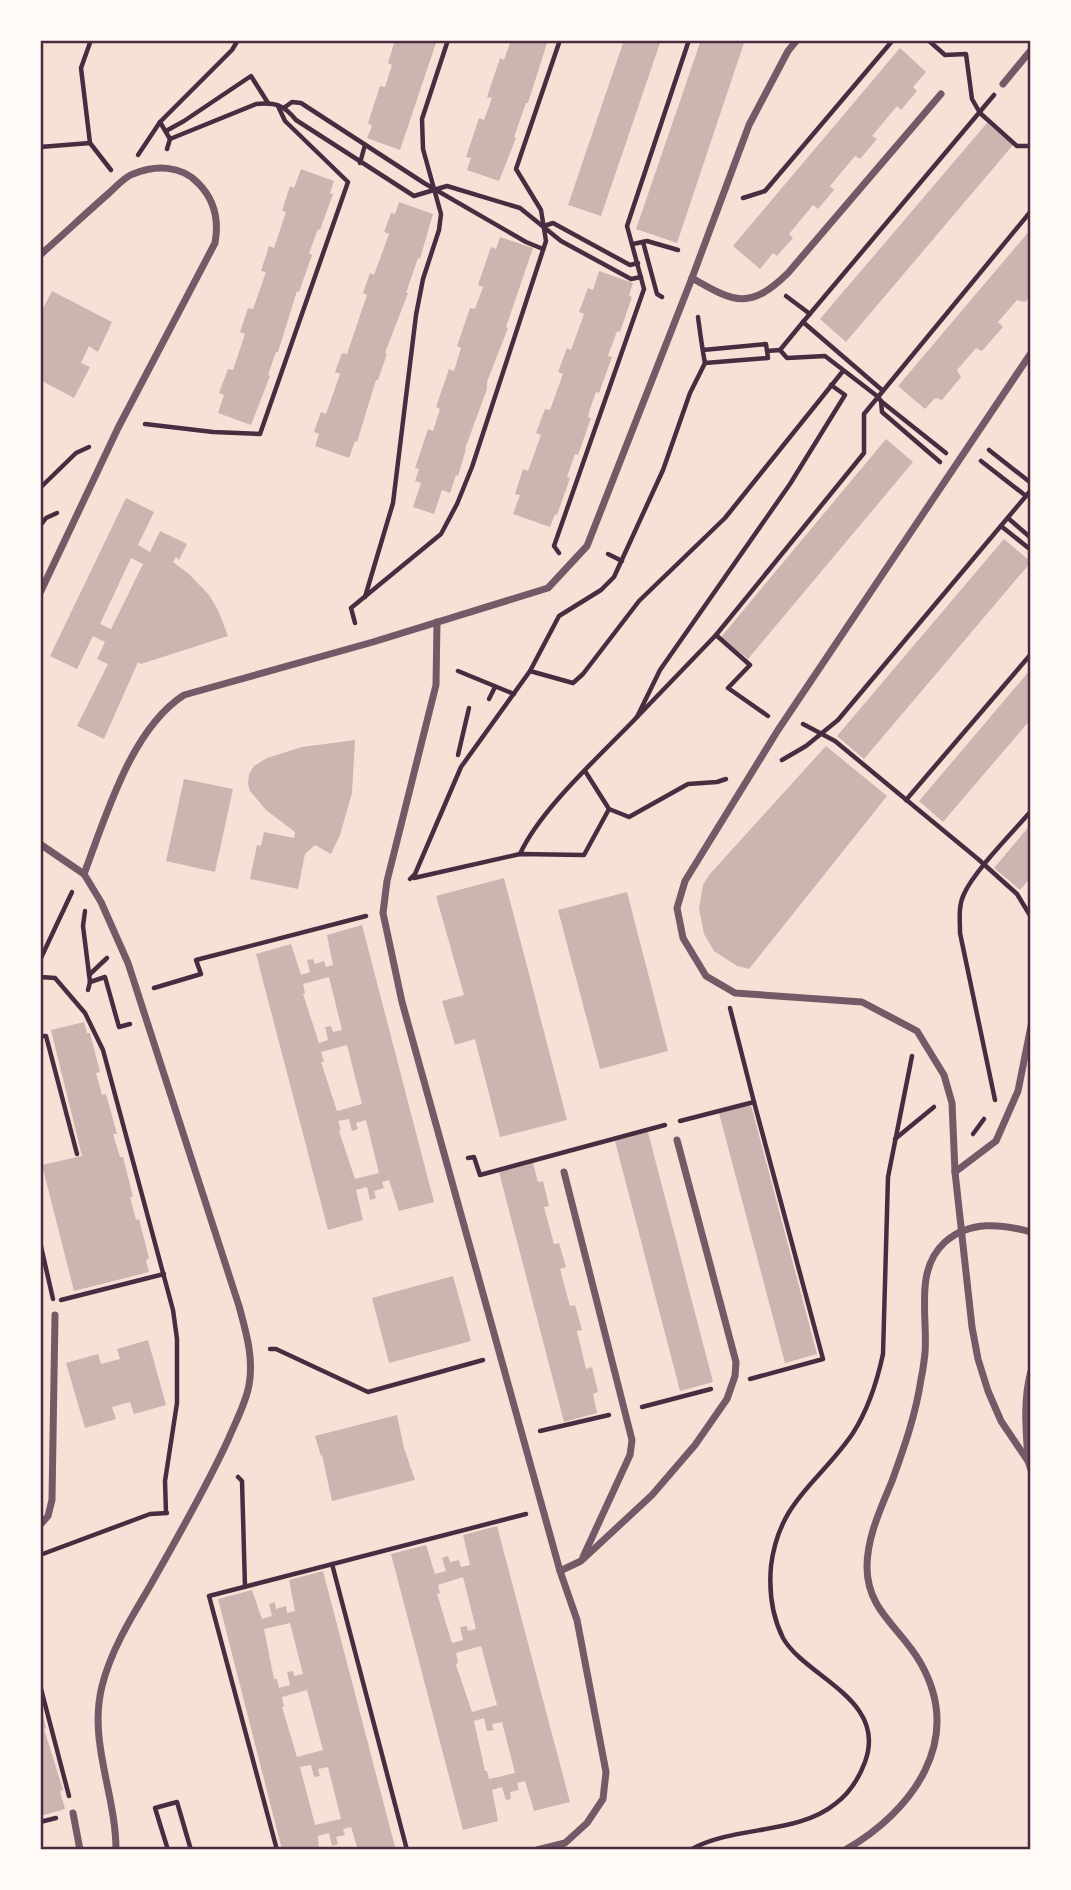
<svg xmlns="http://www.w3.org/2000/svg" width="1071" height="1890" font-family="'Archivo Narrow',sans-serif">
<rect width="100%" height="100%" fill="#f7e1d7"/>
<g fill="#ccb4b1" fill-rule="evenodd">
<path d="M395 40H437L400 150 367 138 372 126 368 123 380 86 385 87 392 65 388 63Z"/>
<path d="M511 40H548L528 103H526L514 137 516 138 499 181 467 170 471 158 466 157 479 118 484 120 492 98 487 97 500 58 504 60Z"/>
<path d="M624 40H661L601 216 568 205Z"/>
<path d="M701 40H745L677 243 636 229Z"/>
<path d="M900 48 926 72 913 87 917 91 901 110 897 106 872 136 877 139 860 159 855 156 830 186 834 190 818 209 813 205 789 234 793 238 777 256 773 253 760 269 733 246Z"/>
<path d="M987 123 1013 145 846 342 820 319Z"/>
<path d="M301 169 334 181 330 193 333 194 320 230 318 229 309 253 312 255 299 292 297 291 278 352H276L268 375 270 376 251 425 218 413 224 395 219 393 228 369 233 370 245 334 240 332 248 308 253 309 266 272 261 271 269 246 274 248 286 212 282 211 290 186 294 188Z"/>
<path d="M399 202 433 214 420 259 418 258 406 293H408L385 353 387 354 378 380H376L357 442 355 441 349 458 315 446 319 434 314 432 321 412 326 414 340 374 335 372 342 353 347 354 367 295 363 293 370 273 374 275 389 234 384 232 391 213 395 214Z"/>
<path d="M1031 229V295L1025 302 1017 300 998 322 1003 327 982 351 976 348 957 370 961 377 942 400 935 398 925 409 898 386Z"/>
<path d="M500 237 533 248 506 327 508 328 487 382V389L465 449H466L458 476 456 475 450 493 442 490 434 514 413 507 421 483 415 481 419 469 415 468 428 429 433 431 440 409 436 407 449 369 454 371 461 348 457 346 470 308 475 309 483 287 478 285 491 247 496 249Z"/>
<path d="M599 271 633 283 629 296 632 297 620 332 617 331 608 356 612 357 599 393 596 392 589 412 588 417 591 418 578 455 575 454 567 477 570 478 557 515 555 514 550 527 513 514 520 495 515 494 523 469 528 471 541 435 536 433 545 409 550 410 563 374 558 372 567 348 571 350 584 314 579 312 588 288 593 290Z"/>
<path d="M52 291 112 322 98 352 89 346 81 363 90 367 74 398 40 380V314Z"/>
<path d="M886 439 913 462 748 659 721 637Z"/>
<path d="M126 498 154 512 138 545 150 552 160 531 187 544 179 560 176 557 173 562 189 574 209 595 218 610 228 636 141 664 138 662 104 739 77 726 108 664 97 659 105 642 93 636 77 669 50 656ZM131 558 143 564 111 629 100 624Z"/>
<path d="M1004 539 1031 562 864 759 837 736Z"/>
<path d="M1031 669V719L943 822 919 801Z"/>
<path d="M355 740 352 793 340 835 331 854 315 845 305 854 298 889 250 879 257 845 261 846 264 832 294 838 295 832 266 810 250 791 248 784 249 774 254 766 267 758 302 747Z"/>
<path d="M826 746 887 796 749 969 737 966 714 951 704 934 699 909 703 885 709 875Z"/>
<path d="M184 779 233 789 215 872 166 861Z"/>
<path d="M1031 824V877L1020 890 994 868Z"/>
<path d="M504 878 567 1120 500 1137 475 1039 455 1045 442 1001 464 995 436 896Z"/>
<path d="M627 892 668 1051 600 1069 558 910Z"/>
<path d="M362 925 434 1202 399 1211 389 1180 382 1182 384 1188 374 1191 376 1198 370 1200 367 1187 356 1190 363 1220 328 1230 256 954 291 944 301 975 310 972 307 960 313 959 315 964 324 961 326 967 333 965 327 935ZM329 977 342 1030 333 1032 331 1026 325 1027 328 1040 319 1043 303 994 305 993 303 984ZM347 1045 362 1104 337 1111 321 1062H324L321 1052ZM349 1119 352 1131 358 1129 356 1123 366 1120 379 1173 355 1179 339 1131 341 1130 338 1121Z"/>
<path d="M84 1022 87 1033H90L100 1072 96 1073 102 1095 106 1094 117 1134H113L120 1157H123L133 1197H130L136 1220 139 1219 149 1258 146 1260 149 1272 74 1291 42 1165 82 1156 51 1030Z"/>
<path d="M751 1105 817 1354 785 1363 719 1113Z"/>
<path d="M648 1132 713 1382 680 1391 615 1141Z"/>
<path d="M533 1163 538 1182 543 1181 549 1206 544 1207 554 1244 559 1243 566 1267 560 1269 570 1306 575 1305 582 1330 577 1331 586 1369 592 1367 598 1392 593 1394 597 1413 564 1422 499 1172Z"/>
<path d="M453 1276 471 1341 389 1363 372 1298Z"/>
<path d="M148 1340 166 1405 134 1414 130 1402 112 1407 116 1419 85 1428 66 1363 98 1354 101 1364 120 1359 117 1349Z"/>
<path d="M397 1415 404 1448 415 1480 332 1501 322 1455 321 1456 315 1436Z"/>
<path d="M497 1526 570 1802 534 1811 525 1781 517 1783 519 1790 510 1792 511 1799 506 1800 502 1787 492 1790 498 1821 463 1830 391 1554 426 1545 435 1574 446 1571 442 1558 448 1556 450 1562 459 1560 461 1567 470 1565 463 1535ZM463 1577 476 1629 468 1631 467 1626 460 1627 463 1640 452 1643 437 1594 440 1593 438 1585ZM481 1646 497 1705 472 1712 456 1665 458 1662 456 1653ZM484 1718 487 1731 494 1730 492 1724 502 1722 515 1773 489 1779 487 1771H485L474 1721Z"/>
<path d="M323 1571 395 1847 386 1850H358L351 1827 343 1829 345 1835 336 1837 338 1844 332 1846 329 1833 318 1836 319 1850H282L218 1599 252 1590 262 1619 272 1616 269 1604 275 1602 276 1609 286 1606 287 1613 295 1611 289 1580ZM290 1623 303 1674 294 1676 293 1671 287 1672 290 1685 279 1688 277 1679H274L264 1629ZM307 1690 323 1750 297 1757 282 1707H284L282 1697ZM311 1765 314 1777 320 1776 318 1769 328 1767 341 1819 315 1825 300 1767Z"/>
<path d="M41 1708 46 1728 44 1729 63 1790 60 1791 65 1809 40 1816Z"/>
</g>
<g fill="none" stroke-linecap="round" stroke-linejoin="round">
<g stroke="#4a2c40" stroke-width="4.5">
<path d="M928 40 945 55 966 54 972 99 980 113 1017 146H1031"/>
<path d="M285 107 292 102 301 103 424 183 526 242 543 249"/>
<path d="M160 122 170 139"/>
<path d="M166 131 184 121 251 76 268 103"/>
<path d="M90 143 81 68 91 40"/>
<path d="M40 147 90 143 111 170"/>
<path d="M167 149 170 139 256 104C275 102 284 105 296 120L414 196 447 186 520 208 561 241 631 279 641 277"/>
<path d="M138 155 160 122 232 50 238 40"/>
<path d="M360 163 365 145"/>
<path d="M743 198 765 191 893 40"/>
<path d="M544 226 553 223 630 265 638 263"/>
<path d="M643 242 657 294 662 297"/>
<path d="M633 244 647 241 678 250"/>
<path d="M786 296 810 314"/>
<path d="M698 317C700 332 702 348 705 363L768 358 766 344 703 350"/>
<path d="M803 322 994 95"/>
<path d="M780 350 803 322 882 390"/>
<path d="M767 351 780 350 787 358 825 356 877 396 881 401 882 412 940 462"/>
<path d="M831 385 845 395 790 484 660 670 637 717 716 635 864 453V414L1031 211"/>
<path d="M882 402 946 453"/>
<path d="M145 424 213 432 260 434 348 182 285 121 278 106"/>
<path d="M989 450 1031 483"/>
<path d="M981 461 1026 496"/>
<path d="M40 488 76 453 89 447"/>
<path d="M1008 518 1031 538"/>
<path d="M40 526 46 518 57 513"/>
<path d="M1001 526 1031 550"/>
<path d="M559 553 554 546 644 289 627 226 689 40"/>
<path d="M608 554 622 561"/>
<path d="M365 597 393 503 416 315 423 279 439 230 441 214 423 149 422 119 448 40"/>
<path d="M355 623 351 608 441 534 457 504 472 467 546 241 541 210 516 169 560 40"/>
<path d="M716 635 750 665 728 688 768 716"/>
<path d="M458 671 514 694"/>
<path d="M530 671 573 683 583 674 639 601 725 518 843 371"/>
<path d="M489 699 495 687"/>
<path d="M803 724 835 741 978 859 1017 894 1031 917"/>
<path d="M458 755 469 708"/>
<path d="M782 760 806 746 838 720 1031 490"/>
<path d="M585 771 609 809 629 817 688 784 717 782 726 779"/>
<path d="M906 800 1031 654"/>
<path d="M520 854C541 808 601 755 637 717"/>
<path d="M414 878 520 854 584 855 609 809"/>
<path d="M410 879 415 874 461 767 530 671 559 616 601 590 614 577 663 470 690 393 705 363"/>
<path d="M85 911 83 926 90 982 88 990"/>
<path d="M40 960 72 892"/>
<path d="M89 975 107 958"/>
<path d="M40 977 55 978 85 1013 103 1050 173 1310 177 1339V1403L165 1481 166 1513"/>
<path d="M90 982 105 977 119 1027 130 1024"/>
<path d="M154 988 201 974 196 960 366 916"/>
<path d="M40 1036H46L77 1154"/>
<path d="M995 1100 960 933C960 920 958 906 964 894 974 871 1013 832 1031 811"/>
<path d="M680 1121 754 1102 730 1008"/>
<path d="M973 1134 984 1119"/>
<path d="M895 1139 934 1107"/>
<path d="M468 1158 474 1157 480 1175 665 1125"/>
<path d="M40 1242 53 1299"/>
<path d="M61 1300 164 1274"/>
<path d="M270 1349H276L368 1392 483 1360"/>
<path d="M750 1379 823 1359 754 1102"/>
<path d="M642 1407 711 1389"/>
<path d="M540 1431 609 1415"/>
<path d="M238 1477 242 1481 245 1587"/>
<path d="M40 1555 150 1514 167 1513"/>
<path d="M332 1564 407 1850"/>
<path d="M40 1685 69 1796"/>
<path d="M40 1822 56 1818"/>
<path d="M168 1850 155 1808 177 1802 191 1850"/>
<path d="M277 1850 209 1596 526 1514"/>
<path d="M690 1850C734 1825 797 1835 835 1804 850 1793 859 1778 865 1762 888 1699 806 1678 783 1638 772 1616 769 1589 771 1566 779 1500 820 1482 853 1433 869 1408 877 1382 883 1354L888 1177 912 1056"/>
</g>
<g stroke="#755966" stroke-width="7">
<path d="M1003 84 1031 50"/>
<path d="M40 255C63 235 85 214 108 194 116 187 124 177 133 174 155 165 181 165 198 183 215 200 219 221 215 243L118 428 40 593"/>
<path d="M692 278C735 303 750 310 788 273L941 94"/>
<path d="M1031 353 778 730 685 881 677 908 683 938 706 976 735 993 862 1002 917 1031 944 1075 952 1103 955 1172 972 1327 978 1359 988 1391 1001 1421 1028 1461 1031 1470"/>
<path d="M437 622 436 685 387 881 383 913 402 1002 560 1571 577 1620 606 1772 603 1799 587 1823 565 1843 537 1850"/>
<path d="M40 844 84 874 101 902 128 963 239 1306C246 1332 254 1358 249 1385 246 1403 235 1423 228 1440 205 1490 177 1538 150 1586 131 1618 111 1650 102 1686 88 1742 116 1794 116 1850"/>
<path d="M84 874C106 816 131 729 184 695L373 642 548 588 587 546 692 278 749 125 788 51 797 40"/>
<path d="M564 1172 632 1440 630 1455 583 1557"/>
<path d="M955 1172 996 1141 1018 1091 1031 1026"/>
<path d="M1028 1460C1026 1430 1023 1400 1031 1371"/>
<path d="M40 1525 48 1516 52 1500 55 1315"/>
<path d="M560 1571 581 1561 652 1495 695 1445 727 1399 735 1376 736 1362 677 1140"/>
<path d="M73 1813 80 1850"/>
<path d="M845 1850C913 1811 965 1740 920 1662 901 1628 867 1611 867 1567 867 1537 881 1508 892 1481 904 1448 916 1414 921 1379 923 1371 924 1362 925 1353 928 1317 914 1270 945 1242 970 1220 1002 1224 1031 1232"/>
</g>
</g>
<rect width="1071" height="1890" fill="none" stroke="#fffaf5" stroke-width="84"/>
<rect x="42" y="42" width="987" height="1806" fill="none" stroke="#4a2c40" stroke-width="2.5"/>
</svg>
